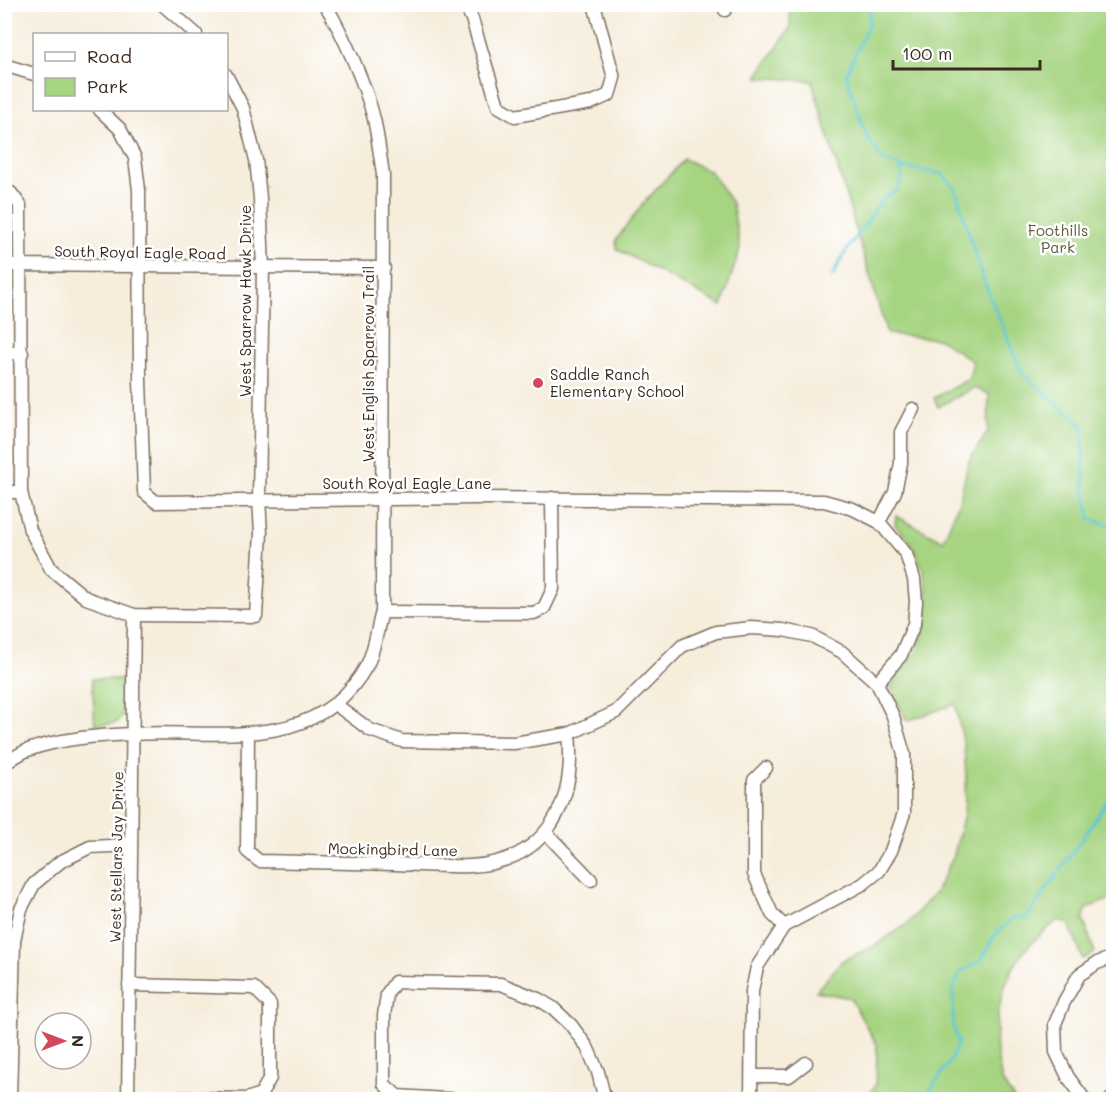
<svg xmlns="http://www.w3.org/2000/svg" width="1118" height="1104" font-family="Mali,sans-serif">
<rect width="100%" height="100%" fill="#fff"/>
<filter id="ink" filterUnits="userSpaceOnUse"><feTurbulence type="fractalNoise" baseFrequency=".0167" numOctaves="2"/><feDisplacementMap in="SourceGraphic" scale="12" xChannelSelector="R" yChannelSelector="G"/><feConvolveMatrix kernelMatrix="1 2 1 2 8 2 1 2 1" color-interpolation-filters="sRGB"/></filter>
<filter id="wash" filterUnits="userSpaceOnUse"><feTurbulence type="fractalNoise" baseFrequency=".008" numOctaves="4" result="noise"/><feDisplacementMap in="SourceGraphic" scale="24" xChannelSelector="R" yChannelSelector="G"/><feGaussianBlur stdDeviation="1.35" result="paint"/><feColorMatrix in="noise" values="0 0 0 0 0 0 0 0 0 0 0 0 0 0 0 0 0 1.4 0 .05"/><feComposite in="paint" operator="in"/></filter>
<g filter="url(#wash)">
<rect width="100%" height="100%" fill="#f6eddb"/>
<g fill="#a6d481" stroke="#707f50" stroke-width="1.5">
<path d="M790 5H1113V898L1087 908 1083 919 1095 953 1083 959 1069 924 1058 920C1048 929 1036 937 1027 948 997 983 990 1036 1002 1080 1004 1086 1010 1093 1014 1099H867L876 1084 877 1045 850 998 816 991 843 960 874 946 907 924 935 893 954 855 964 814 966 777 964 745 955 704 907 721 891 687C896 674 908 666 915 653 933 619 931 580 913 546 909 539 901 532 895 525L896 516 943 541 959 502 969 461 988 431 989 394 974 388 938 407 934 398 969 379 973 362 940 339 887 334 812 81 757 77 790 28Z"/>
<path d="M684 159 710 171 732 203 740 248 722 306 617 249 616 240 642 205Z"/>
<path d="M92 679H124L122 717 116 723 95 725Z"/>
</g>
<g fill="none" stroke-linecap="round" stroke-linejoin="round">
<g stroke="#5bc8d2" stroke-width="3">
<path d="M871 4 869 23 846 75 867 138 883 160 901 167 942 174 955 188 982 277 1022 373 1083 426 1084 484 1090 519 1114 527"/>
<path d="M832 277 842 257 883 199 897 190 902 180 901 167"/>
<path d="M923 1100 951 1060 958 1042 953 1026V990L960 972 981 961 994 936 1014 917 1026 918 1076 848 1114 791"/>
</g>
</g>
</g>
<g filter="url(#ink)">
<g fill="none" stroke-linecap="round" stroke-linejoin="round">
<g stroke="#7c6e60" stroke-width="15">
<g id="minor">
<path d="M162 4 196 34"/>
<path d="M465 4 472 19 498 106 515 116 591 103 609 95 614 78 594 4"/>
<path d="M722 4 725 10"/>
<path d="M4 65 34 74"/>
<path d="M100 110 120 129 135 158 139 190 140 380 144 492 156 502 474 498 824 501 853 509 879 522 906 554 914 579 916 602 914 624 901 655 877 683"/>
<path d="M4 193H11L20 205 21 492 30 530 51 569 86 598 134 615 256 616 261 533 259 499 263 268 260 198 256 160 243 108 226 75"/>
<path d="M4 265 384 268"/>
<path d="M4 353H22"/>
<path d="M4 492H21"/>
<path d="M879 522 895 492 901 463V432L913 409"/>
<path d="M382 612 534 613 544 608 553 589 552 498"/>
<path d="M335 704 370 730 402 741 514 743 569 734 616 712 682 646 716 632 751 628 783 630 812 636 842 652 877 683 893 716 904 754V813L891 851 879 871 863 884 784 926 757 967 752 991 751 1100"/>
<path d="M248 734 247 851 259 861C305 862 351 863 397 864 421 865 446 867 470 866 547 862 576 803 569 734"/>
<path d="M4 764C12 759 20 753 28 750 61 738 98 736 132 734 216 729 318 755 367 665 375 650 377 628 382 612L383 174C380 156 378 137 374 119 365 83 344 36 325 4"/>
<path d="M766 768 754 780V874L772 914 784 926"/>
<path d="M546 833 591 880"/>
<path d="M752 1076H789L806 1063"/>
<path d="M128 1097 247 1099 261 1094 270 1078V1004L254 988 129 985"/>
<path d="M10 1100 14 941 21 909 34 884 60 862 90 847 131 845"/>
<path d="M128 1100 134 615"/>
<path d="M463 1100 397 1096 384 1084V1016L387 994 395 982 501 984 538 999 553 1008 571 1025 587 1047 598 1072 605 1100"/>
<path d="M1085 1100 1068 1077 1056 1052 1055 1024 1064 1002 1079 975 1097 963 1114 957"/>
<path d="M1110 1100 1114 1097"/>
</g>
</g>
<use href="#minor" stroke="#fff" stroke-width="12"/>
</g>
</g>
<circle fill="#d1495b" stroke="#fff" stroke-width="2" cx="538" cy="383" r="6"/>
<g text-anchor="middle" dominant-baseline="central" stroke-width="5" stroke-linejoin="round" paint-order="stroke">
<g font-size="15" fill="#5b5d3c" stroke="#fff">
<text x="1058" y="230">Foothills<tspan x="1058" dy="17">Park</tspan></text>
</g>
<g font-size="15" fill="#3b2a1e" stroke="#fff">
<text transform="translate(140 252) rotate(1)">South Royal Eagle Road</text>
<text transform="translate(245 301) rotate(-90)">West Sparrow Hawk Drive</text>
<text transform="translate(368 364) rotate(-90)">West English Sparrow Trail</text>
<text x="407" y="483">South Royal Eagle Lane</text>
<text transform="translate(393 849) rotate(1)">Mockingbird Lane</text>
<text transform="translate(116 857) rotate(-89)">West Stellars Jay Drive</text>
</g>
<g font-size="15" fill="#3b2a1e" stroke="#fff" text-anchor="start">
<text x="550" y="374">Saddle Ranch<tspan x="550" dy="17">Elementary School</tspan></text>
</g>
</g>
<rect width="1118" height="1104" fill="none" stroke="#fff" stroke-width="24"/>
<rect x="33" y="33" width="195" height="78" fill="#ffffff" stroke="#b1aaa5" stroke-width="1.5"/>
<rect x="45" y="52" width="30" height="9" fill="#ffffff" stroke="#b1aaa5" stroke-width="1.5"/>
<text x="87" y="63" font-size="18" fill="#3b2a1e">Road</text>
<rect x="45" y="78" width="30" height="18" fill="#a6d481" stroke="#b1aaa5" stroke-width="1.5"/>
<text x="87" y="93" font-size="18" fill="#3b2a1e">Park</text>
<g transform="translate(63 1041) rotate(90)"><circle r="28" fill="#ffffff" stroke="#b1aaa5" stroke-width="1.5"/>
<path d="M0-4.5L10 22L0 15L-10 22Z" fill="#d1495b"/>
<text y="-9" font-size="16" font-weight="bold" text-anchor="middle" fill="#3b2a1e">N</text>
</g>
<path d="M893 60v9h147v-9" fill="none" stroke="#3b2a1e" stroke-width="3"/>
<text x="902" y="60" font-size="18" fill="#3b2a1e" stroke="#ffffff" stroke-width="4.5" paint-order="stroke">100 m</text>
</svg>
